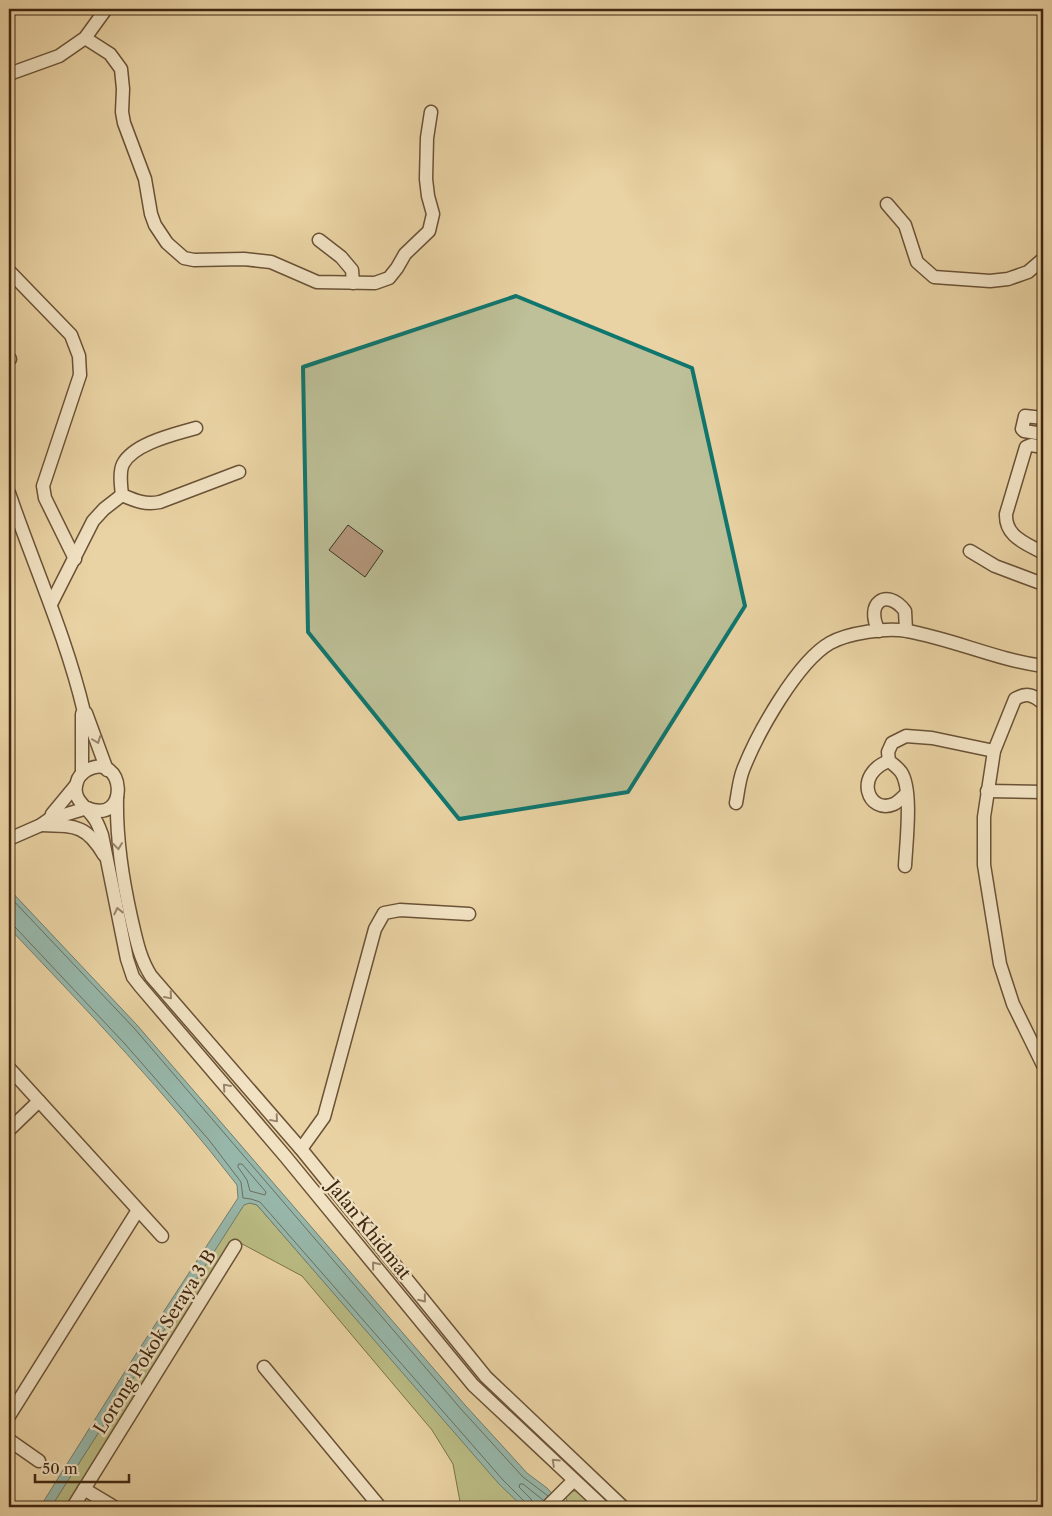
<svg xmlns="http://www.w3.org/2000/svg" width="1052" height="1516" font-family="'Libre Caslon Text',serif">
<rect width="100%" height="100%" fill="#e9d2a3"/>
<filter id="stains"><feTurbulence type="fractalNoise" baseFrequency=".004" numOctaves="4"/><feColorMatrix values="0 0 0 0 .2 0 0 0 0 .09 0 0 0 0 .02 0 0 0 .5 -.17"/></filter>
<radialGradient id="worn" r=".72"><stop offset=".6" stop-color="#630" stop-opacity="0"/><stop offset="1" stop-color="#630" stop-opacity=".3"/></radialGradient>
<g fill="#babb83" stroke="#7c714a">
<path d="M250 1203 257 1205 499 1483 523 1507H461L453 1464 432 1430 302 1276 233 1239 65 1507H51L244 1204Z"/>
<path d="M573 1491H579L600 1507H565L563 1505 567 1500 565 1497Z"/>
</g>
<path fill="#97b7aa" stroke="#747d6d" d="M9 889 137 1025 465 1405 527 1473 547 1488 565 1507H523L499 1484 257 1205 250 1203 244 1205 51 1507H40L136 1354 238 1198 237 1185C167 1094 88 1011 9 928Z"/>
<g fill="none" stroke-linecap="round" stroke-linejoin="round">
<g stroke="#6b6f5e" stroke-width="1">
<path d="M9 896 134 1028 461 1409 523 1477 548 1496"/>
<path d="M9 925 15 927 125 1044 209 1140 241 1182 243 1198 251 1199 260 1202 503 1480 525 1502 526 1507"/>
<path d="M239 1164H242L266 1192 265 1195 250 1191 247 1180 238 1167Z"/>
<path d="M533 1507 531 1499 519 1487 520 1484H523L543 1500"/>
</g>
</g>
<path fill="#dfa081" stroke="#3f2711" d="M348 525 383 551 365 577 329 550Z"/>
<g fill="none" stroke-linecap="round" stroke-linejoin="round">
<g stroke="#6a5236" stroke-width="15">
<g id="minor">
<path d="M85 38 110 54 121 69 123 89 122 112 124 123 145 179 151 214 155 225 167 243 184 258 194 260 244 259 271 262 317 282 375 283 389 278 397 268 405 254 429 231 433 214 428 196 426 179 427 138 431 112"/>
<path d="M9 74 59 56 85 38 106 9"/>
<path d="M887 204 905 225 917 262 934 277 990 281 1008 279 1028 272 1043 259"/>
<path d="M319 240 341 257 352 270 353 283"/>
<path d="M9 271 71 335 79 356 80 375 43 486 45 498 75 559"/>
<path d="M9 358 10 359"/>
<path d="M1043 418 1025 416 1022 429 1024 431 1043 434"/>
<path d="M1043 447 1031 445 1026 447 1006 514C1005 537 1026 543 1043 553"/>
<path d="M9 493C34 566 66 636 84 712L86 713 107 770"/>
<path d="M122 495C121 486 119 472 123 464 134 443 176 434 196 428"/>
<path d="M970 551 995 566 1043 584"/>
<path d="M51 604 93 521 104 509 122 495C136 501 145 505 160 502L239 472"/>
<path d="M879 631C864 603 887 587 905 611L906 630"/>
<path d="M1043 703C1033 695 1027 692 1015 699L994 751 984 817V865L1000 964 1013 1004 1043 1065"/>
<path d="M889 761C853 774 868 815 894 804 898 802 903 797 906 794"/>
<path d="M82 774V714L84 712"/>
<path d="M987 791 1043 792"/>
<path d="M117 797C116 838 122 877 131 917 136 938 139 957 151 976L301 1149 486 1377 623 1507"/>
<path d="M736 803C738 793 739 780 743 770 757 734 797 662 830 643 848 633 887 627 907 631 953 639 997 660 1043 666"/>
<path d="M87 808C131 826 125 750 87 770 82 773 78 777 77 782 71 799 86 806 94 818 98 823 100 830 102 835L127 959 133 977 140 986 285 1156 473 1385 603 1507"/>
<path d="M51 818 52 814 76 785"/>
<path d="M41 825C74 826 86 824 104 855"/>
<path d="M9 839 41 825 51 818H54L87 808"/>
<path d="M905 866C906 844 913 789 901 772 898 768 893 764 889 761L888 752 892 743 906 736 932 738 994 751"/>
<path d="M9 1068 162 1236"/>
<path d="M9 1130 39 1101"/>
<path d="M301 1149 324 1117 375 929 384 913 400 910 469 914"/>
<path d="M264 1367 380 1507"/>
<path d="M9 1416 138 1210"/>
<path d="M9 1440 39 1461"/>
<path d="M84 1489 114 1507"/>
<path d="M73 1507 235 1246"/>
<path d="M547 1507 574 1480"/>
</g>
</g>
<use href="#minor" stroke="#f1e2c3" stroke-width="12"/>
</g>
<defs><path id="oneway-chevron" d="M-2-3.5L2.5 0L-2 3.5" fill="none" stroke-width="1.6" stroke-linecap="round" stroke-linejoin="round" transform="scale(1.25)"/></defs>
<g stroke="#98846a">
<use href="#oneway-chevron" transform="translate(97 740) rotate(69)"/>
<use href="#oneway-chevron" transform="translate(118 846) rotate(84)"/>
<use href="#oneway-chevron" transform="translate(118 911) rotate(-102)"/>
<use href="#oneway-chevron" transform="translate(169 996) rotate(49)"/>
<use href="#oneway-chevron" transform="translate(226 1087) rotate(-131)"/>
<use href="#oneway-chevron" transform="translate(275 1119) rotate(49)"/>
<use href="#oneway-chevron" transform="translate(375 1265) rotate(-129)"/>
<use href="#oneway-chevron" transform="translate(423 1299) rotate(51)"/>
<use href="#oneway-chevron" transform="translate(555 1462) rotate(-137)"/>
</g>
<path fill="#0f766e" fill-opacity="0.2" stroke="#0f766e" stroke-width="4" stroke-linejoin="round" d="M516 296 692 368 745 606 628 792 459 819 308 632 303 367Z"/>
<g text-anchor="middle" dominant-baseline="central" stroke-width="5" stroke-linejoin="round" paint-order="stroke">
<g font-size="18" fill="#3f2711" stroke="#f1e2c3">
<text transform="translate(369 1230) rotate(51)">Jalan Khidmat</text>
<text transform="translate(155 1342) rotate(-58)">Lorong Pokok Seraya 3 B</text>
</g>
</g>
<rect width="1052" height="1516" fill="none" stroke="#e9d2a3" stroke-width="30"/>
<rect x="10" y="10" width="1032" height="1496" fill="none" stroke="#3f2711" stroke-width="2.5"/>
<rect x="15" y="15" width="1022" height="1486" fill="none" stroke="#3f2711"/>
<path d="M35 1474v8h94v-8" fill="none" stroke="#3f2711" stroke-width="2.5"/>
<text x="42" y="1474" font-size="15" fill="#3f2711" stroke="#f1e2c3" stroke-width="4" paint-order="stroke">50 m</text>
<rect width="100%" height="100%" filter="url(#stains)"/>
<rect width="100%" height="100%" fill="url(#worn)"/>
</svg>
